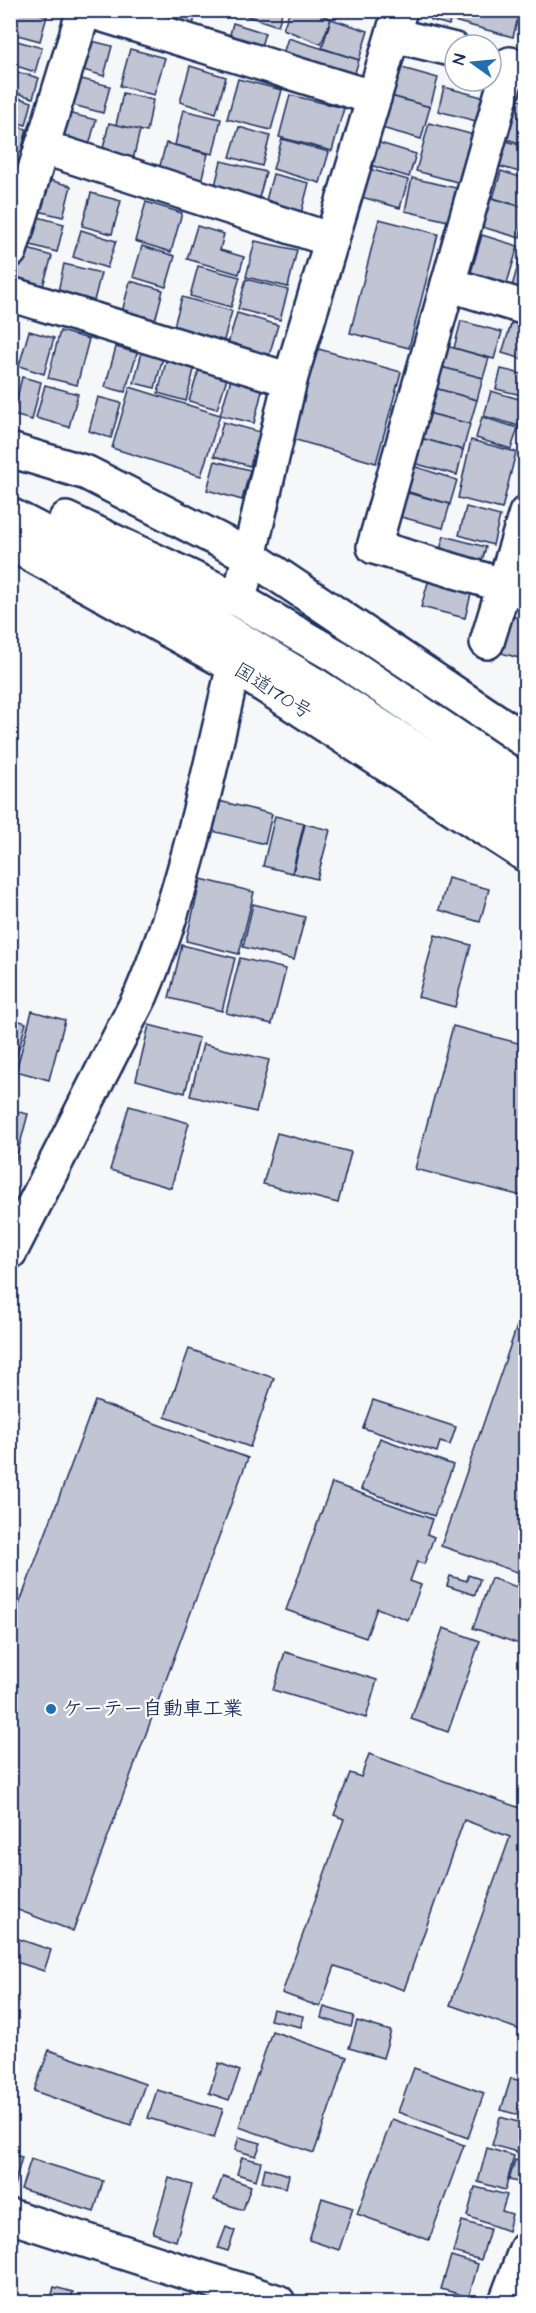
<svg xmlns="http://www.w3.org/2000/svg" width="536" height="2313" font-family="'Architects Daughter','Klee One',sans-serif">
<rect width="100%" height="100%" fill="#f6f7f9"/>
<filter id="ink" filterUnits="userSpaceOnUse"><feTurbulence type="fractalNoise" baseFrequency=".0167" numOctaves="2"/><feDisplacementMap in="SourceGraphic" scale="12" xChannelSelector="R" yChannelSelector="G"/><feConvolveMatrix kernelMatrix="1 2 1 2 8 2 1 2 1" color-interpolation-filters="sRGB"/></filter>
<g filter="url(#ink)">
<g fill="#c0c4d3" stroke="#1b2f5e" stroke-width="1.5">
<path d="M10 10H27L47 16 40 41 10 33Z"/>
<path d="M148 10H197L190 36 145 24Z"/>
<path d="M239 10H283L278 26 238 13Z"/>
<path d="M290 10H310L331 19 321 44 283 29Z"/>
<path d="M434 10H520L513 37 450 20 449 25 431 20Z"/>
<path d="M331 19 368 31 359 60 322 48Z"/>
<path d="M233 23 265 33 258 56 227 46Z"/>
<path d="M288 38 359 60 352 82 281 60Z"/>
<path d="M10 39 42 48 35 72 10 64Z"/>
<path d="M88 40 112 46 104 76 80 69Z"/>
<path d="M130 49 165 58 154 95 120 86Z"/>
<path d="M190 66 226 77 216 113 180 102Z"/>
<path d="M395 66 438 78 430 107 387 95Z"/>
<path d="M10 70 39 78 33 98 10 91Z"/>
<path d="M69 76 110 86 103 113 62 102Z"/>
<path d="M238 79 282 90 271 130 227 119Z"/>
<path d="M444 87 482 97 476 121 438 111Z"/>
<path d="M123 93 153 100 147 132 116 125Z"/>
<path d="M10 95 32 102 26 125 10 121Z"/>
<path d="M290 95 344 108 332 151 279 137Z"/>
<path d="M387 95 430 107 421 139 378 127Z"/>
<path d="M511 98 526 102V119L519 143 500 137Z"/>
<path d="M183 110 221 119 213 154 175 145Z"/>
<path d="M60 111 96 120 87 153 51 143Z"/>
<path d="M109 123 140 130 132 164 101 157Z"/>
<path d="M429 123 474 135 461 183 416 171Z"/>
<path d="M10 125 27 129 21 152 10 149Z"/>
<path d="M239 127 270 136 262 166 230 157Z"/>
<path d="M282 139 329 152 320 183 273 169Z"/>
<path d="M367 139 416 154 409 177 360 162Z"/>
<path d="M503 140 526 147V174L495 165Z"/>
<path d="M166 143 208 154 199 189 157 177Z"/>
<path d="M221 161 266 172 256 209 212 198Z"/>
<path d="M366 168 408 180 400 208 358 196Z"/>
<path d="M501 171 526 179V208L493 198Z"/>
<path d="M273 174 309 183 299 221 263 212Z"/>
<path d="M42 178 71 186 63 217 34 210Z"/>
<path d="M412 178 456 188 448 221 405 211Z"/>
<path d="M91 193 121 201 112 234 82 226Z"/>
<path d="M490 198 526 208 520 238 482 227Z"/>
<path d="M146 202 182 213 171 252 135 241Z"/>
<path d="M34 216 64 224 57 252 27 244Z"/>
<path d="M379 219 438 234 409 348 350 333Z"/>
<path d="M197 226 224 234 220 250 244 257 239 274 187 259Z"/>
<path d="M81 230 116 241 107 268 73 257Z"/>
<path d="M482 235 518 246 505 290 469 279Z"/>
<path d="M255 241 297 250 288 287 246 277Z"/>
<path d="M17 246 52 256 42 289 10 280Z"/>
<path d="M142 246 175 256 166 287 133 277Z"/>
<path d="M522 252 526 253V298L510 293Z"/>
<path d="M64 264 101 273 92 309 56 301Z"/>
<path d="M198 266 240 277 231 307 190 296Z"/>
<path d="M246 279 288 290 280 320 238 309Z"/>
<path d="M130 281 163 290 155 321 122 312Z"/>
<path d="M182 297 232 311 222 347 172 333Z"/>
<path d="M237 313 278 325 268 359 227 347Z"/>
<path d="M513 318 526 322V360L502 353Z"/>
<path d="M461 321 502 332 494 359 454 348Z"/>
<path d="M29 331 54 338 44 374 19 366Z"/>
<path d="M60 331 89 339 77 385 48 378Z"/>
<path d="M443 345 489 358 483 378 437 366Z"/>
<path d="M116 347 137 353 125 392 105 387Z"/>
<path d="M143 348 164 353 155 388 134 383Z"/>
<path d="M315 348 401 372 376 463 289 438Z"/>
<path d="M167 358 195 366 186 401 158 393Z"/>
<path d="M437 366 483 378 477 400 431 387Z"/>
<path d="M199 369 227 378 217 409 189 401Z"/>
<path d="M501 369 526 375V396L496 389Z"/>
<path d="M22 377 41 382 32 420 13 415Z"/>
<path d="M231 379 263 387 254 423 220 415Z"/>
<path d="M45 385 78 394 69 427 36 418Z"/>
<path d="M130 387 220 415 201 476 112 448Z"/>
<path d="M431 387 477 400 470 424 424 412Z"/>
<path d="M491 391 526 401 519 426 484 416Z"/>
<path d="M98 397 121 403 111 438 89 431Z"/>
<path d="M424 412 470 424 463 450 417 437Z"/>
<path d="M482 417 518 428 511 449 476 438Z"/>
<path d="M223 422 260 432 250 466 214 456Z"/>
<path d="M417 437 463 450 457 475 406 461Z"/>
<path d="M471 440 516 452 502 509 458 498Z"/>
<path d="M215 461 250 470 242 500 207 490Z"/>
<path d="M410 465 457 480 450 504 402 490Z"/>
<path d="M404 492 450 504 443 528 397 516Z"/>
<path d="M466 507 500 516 493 545 459 535Z"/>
<path d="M444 536 486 547 480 568 438 557Z"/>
<path d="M429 579 472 590 465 618 421 607Z"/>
<path d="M502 613 526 620V660L491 650Z"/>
<path d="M10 757 18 759 10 785Z"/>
<path d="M219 801 272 814 265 844 212 831Z"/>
<path d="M275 816 304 823 292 873 263 866Z"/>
<path d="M305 824 330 830 317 879 293 873Z"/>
<path d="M448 878 489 889 480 922 439 910Z"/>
<path d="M201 879 254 892 239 954 186 941Z"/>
<path d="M253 904 305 917 294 960 243 947Z"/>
<path d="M435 935 471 945 455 1007 418 997Z"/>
<path d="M182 945 235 958 222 1011 169 998Z"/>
<path d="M240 958 286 969 272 1024 226 1013Z"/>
<path d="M32 1011 65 1020 49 1080 16 1071Z"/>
<path d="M10 1018 26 1023 15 1063 10 1062Z"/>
<path d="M149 1025 199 1038 185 1093 136 1080Z"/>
<path d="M453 1026 526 1045V1197L415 1169Z"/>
<path d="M203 1044 269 1060 256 1112 190 1096Z"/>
<path d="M129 1106 189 1123 171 1188 110 1170Z"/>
<path d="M10 1110 28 1114 15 1163 10 1162Z"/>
<path d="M277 1133 351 1152 338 1203 263 1184Z"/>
<path d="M526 1300V1575L441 1546Z"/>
<path d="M189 1349 274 1378 250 1447 165 1417Z"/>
<path d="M373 1400 456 1427 450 1445 440 1442 437 1452 363 1428Z"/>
<path d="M95 1401 248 1458 73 1931 10 1907V1629Z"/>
<path d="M380 1438 453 1465 434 1516 361 1489Z"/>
<path d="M332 1483 432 1519 427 1534 434 1537 424 1564 417 1562 410 1581 421 1585 408 1620 377 1608 366 1638 286 1610Z"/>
<path d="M468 1575 480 1579 475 1595 447 1586 450 1576 467 1581Z"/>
<path d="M491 1578 526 1590 525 1646 473 1628Z"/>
<path d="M443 1628 480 1641 448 1732 411 1719Z"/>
<path d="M285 1652 377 1680 366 1718 273 1690Z"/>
<path d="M369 1754 520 1808 526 1792V2032L450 2005 510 1837 464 1820 404 1990 335 1966 320 2007 282 1993 344 1819 334 1815 350 1773 361 1777Z"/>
<path d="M10 1936 51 1950 44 1971 10 1960Z"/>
<path d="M324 2007 354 2016 351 2027 321 2018Z"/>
<path d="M273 2009 303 2016 301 2027 270 2020Z"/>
<path d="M357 2021 391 2031 383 2058 349 2048Z"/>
<path d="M272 2031 347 2057 314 2153 239 2127Z"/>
<path d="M49 2050 145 2084 131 2125 34 2091Z"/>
<path d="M219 2063 240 2071 229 2100 209 2093Z"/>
<path d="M414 2068 484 2093 468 2138 398 2112Z"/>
<path d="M511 2078 526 2083V2117L501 2110Z"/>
<path d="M157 2090 223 2109 214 2138 148 2118Z"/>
<path d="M500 2117 525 2124 517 2152 492 2145Z"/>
<path d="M392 2119 464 2145 429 2240 357 2214Z"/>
<path d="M524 2136 526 2137V2157L518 2155Z"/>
<path d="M239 2137 261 2143 256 2156 235 2150Z"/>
<path d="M487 2148 514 2156 505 2190 478 2182Z"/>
<path d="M10 2154 22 2157 14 2186 10 2185Z"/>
<path d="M242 2157 261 2162 256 2180 237 2174Z"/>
<path d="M31 2159 103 2181 94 2212 21 2189Z"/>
<path d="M515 2160 526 2163 522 2183 509 2180Z"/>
<path d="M265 2168 289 2175 286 2188 262 2182Z"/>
<path d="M223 2176 251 2186 243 2210 214 2200Z"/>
<path d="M169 2178 192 2185 176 2241 153 2233Z"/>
<path d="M475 2187 507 2195 502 2211 512 2214 508 2231 467 2216Z"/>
<path d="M322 2198 353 2208 339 2250 309 2240Z"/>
<path d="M462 2221 490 2229 481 2260 453 2252Z"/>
<path d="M226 2227 235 2231 228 2251 218 2248Z"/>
<path d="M451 2256 478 2264 469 2297 441 2289Z"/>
<path d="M54 2287 73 2292 70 2302H50Z"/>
</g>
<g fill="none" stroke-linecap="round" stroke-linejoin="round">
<g stroke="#1b2f5e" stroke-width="38">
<g id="street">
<path d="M87 10 374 98"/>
<path d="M393 35 455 50"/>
<path d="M510 64 374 547 526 592"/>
<path d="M42 147 332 240"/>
<path d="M10 251 84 10"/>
<path d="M448 284 526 308"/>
<path d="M10 294 290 380"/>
<path d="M239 600 290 380 400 10"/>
<path d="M487 642 526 513"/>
<path d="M10 2216 278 2302"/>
<path d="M506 2302 526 2249"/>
</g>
</g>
<g stroke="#1b2f5e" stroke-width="38">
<path id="secondary" d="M10 1252 141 995C189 882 211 759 240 640"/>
</g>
<g stroke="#1b2f5e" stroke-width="38">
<g id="highway">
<path d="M10 450 87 473 248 555 526 741"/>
<path d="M10 515 170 597 314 684 526 820"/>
<path d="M66 519 239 600 336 656 526 784"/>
<path d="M10 543 234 666 526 855"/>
</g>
</g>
<use href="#street" stroke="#fff" stroke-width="33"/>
<use href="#secondary" stroke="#fff" stroke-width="33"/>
<use href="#highway" stroke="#fff" stroke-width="33"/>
</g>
</g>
<circle fill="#1f6fb2" stroke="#fff" stroke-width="2" cx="51" cy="1709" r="6"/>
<g text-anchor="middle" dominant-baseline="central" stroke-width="4.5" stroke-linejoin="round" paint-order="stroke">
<g font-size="20" fill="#1b2f5e" stroke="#fff">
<text transform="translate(273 691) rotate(32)">国道170号</text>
</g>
<g font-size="20" font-weight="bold" fill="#1b2f5e" stroke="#fff" text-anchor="start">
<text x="63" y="1709">ケーテー自動車工業</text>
</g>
</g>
<rect width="536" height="2313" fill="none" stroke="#fff" stroke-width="36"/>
<rect x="18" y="18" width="500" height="2277" fill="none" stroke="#1b2f5e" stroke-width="2" filter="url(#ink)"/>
<g transform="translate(473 63) rotate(285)"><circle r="28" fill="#ffffff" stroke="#a4acbf" stroke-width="1.5"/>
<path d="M0-4.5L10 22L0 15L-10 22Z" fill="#1f6fb2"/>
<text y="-9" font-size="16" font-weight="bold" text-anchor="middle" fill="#1b2f5e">N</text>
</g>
</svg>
